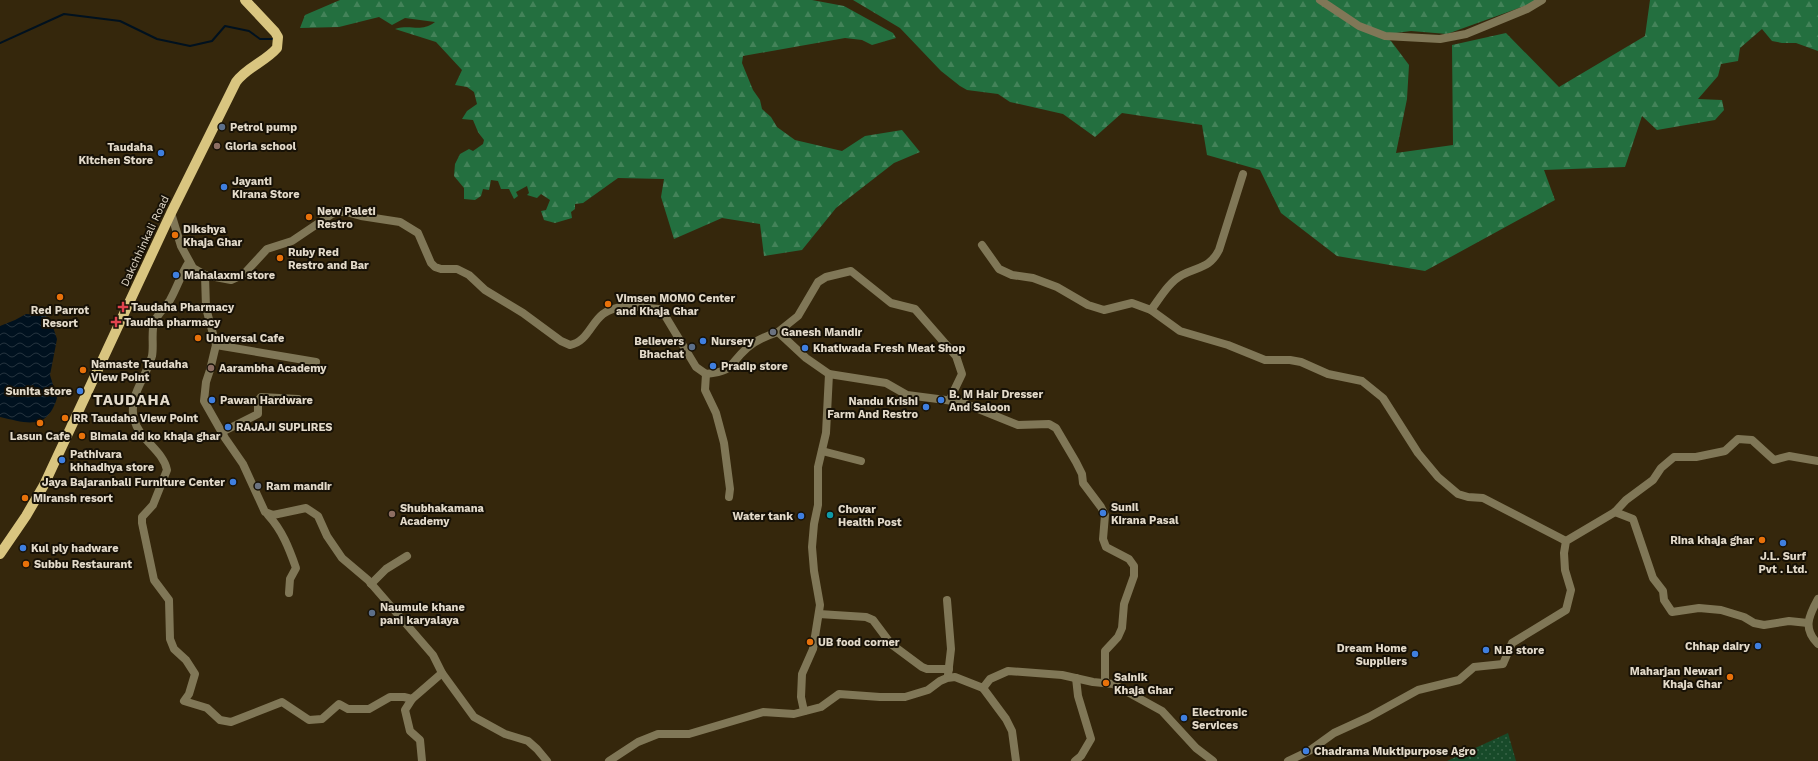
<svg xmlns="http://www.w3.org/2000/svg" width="1818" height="761" font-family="'Work Sans',sans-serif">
<defs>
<pattern id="grass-dots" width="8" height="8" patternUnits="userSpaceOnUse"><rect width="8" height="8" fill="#174a29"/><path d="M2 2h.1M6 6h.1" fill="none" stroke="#396447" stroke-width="1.8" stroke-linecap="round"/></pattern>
<pattern id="forest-firs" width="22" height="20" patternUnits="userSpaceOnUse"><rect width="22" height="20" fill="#236f3f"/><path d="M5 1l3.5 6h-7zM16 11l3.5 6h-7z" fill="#438359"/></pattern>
<pattern id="water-waves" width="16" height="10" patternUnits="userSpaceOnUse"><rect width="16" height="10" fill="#00111f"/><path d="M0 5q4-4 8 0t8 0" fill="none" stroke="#25333e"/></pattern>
</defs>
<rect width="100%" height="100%" fill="#35270c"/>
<path fill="url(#grass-dots)" d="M1508 733 1516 761H1447Z"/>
<g fill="url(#forest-firs)">
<path d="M340 0H812L844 6 893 33 896 38 872 45 862 40 845 38 743 56 742 63 753 90 760 100 762 109 771 117 777 127 795 140 842 151 865 136 902 130 920 152 894 163 836 208 802 250 764 256 760 224 722 218 674 239 661 197 664 179 618 178 583 203 575 204V209L571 212 572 218 555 223 544 220 541 211 546 210 550 200 541 194 537 198 527 195 529 193 527 186 516 192 518 196 514 199 509 189H501L498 181 491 180 489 190 483 189 481 196 475 200 464 199V188L454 176 455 164 460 154 469 149 473 151 483 144 484 140 478 132 473 120 462 119 467 111 477 104 474 92 467 87 455 85 462 70 436 42 395 29C412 24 420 33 435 22L405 18 392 25 379 17 339 27 300 28 305 15Z"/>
<path d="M853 0H1537L1530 4 1447 34 1411 31 1381 35 1391 41 1409 65 1407 99 1396 153 1453 145 1452 45 1506 33 1559 87 1645 36 1650 0H1818V51L1796 43H1782L1772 41 1762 29 1740 48 1738 61 1721 64 1718 76 1698 99 1722 100 1724 110 1715 120 1657 130 1642 116 1625 167 1544 170 1555 200 1425 271 1337 256 1281 213 1260 170 1207 155 1202 125 1122 113 1095 137 1063 114 1010 102 998 94 967 90 960 86 941 71 900 28Z"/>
</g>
<path fill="url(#water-waves)" d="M26 314 43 315 50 318 57 339 50 375 57 398C47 431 27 423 0 417V326L15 320Z"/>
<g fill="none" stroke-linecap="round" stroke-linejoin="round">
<path stroke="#00111f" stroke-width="2" d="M0 43 64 14 120 21 157 39 190 46 212 41 225 26 249 31 260 39H275"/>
<g stroke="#807757" stroke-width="8">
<path d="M1320 0 1359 26 1385 36 1440 39 1466 34 1527 9 1542 0"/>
<path d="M171 213 181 246 193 268 205 275 231 280 244 274 267 249 292 241 332 214 342 211 361 216 400 222 418 233 431 263 435 267 441 269H457L469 275 485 290 523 313 561 341 570 345C587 342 591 323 603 314 620 302 642 308 661 309L696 367 706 374C735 371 728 365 747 348 756 340 766 336 778 332L806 358 829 374 826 433 818 467V505L814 524 812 547 814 571 820 605 813 649 802 674 801 697 804 711"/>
<path d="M982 245 999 269 1012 275 1033 278 1057 287 1088 305 1104 310 1132 303 1151 310 1180 331 1228 345 1265 360H1290L1301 362 1328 374 1362 381 1383 398 1418 453 1438 477 1458 494 1468 497 1483 498 1566 541"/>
<path d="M189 262C181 274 177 288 170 300 165 308 157 314 154 323 151 333 154 346 152 356 146 378 128 396 134 419 139 440 163 450 167 470L153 505 142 517V523L154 580 169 600 170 639 174 649 186 660 195 674 189 694 184 701 207 708 220 720 231 722 282 702 309 720 322 719 339 704 348 709H369L390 697H404L412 699 442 673"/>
<path d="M205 275 206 308 216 345 210 370 206 382 204 401 225 438 243 464 265 512 273 515 306 508 318 516 327 536 342 558 368 580 433 655 442 673 474 717 505 734 528 741 537 749 547 761"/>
<path d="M1151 310C1160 298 1169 282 1182 275 1199 266 1209 269 1219 250L1243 174"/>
<path d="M778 332 798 316 818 282 826 277 851 271 891 303 915 309 956 356 962 374 950 399"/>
<path d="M216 345 316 362"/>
<path d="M706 374 705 390 716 413 724 443 730 489 729 497"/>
<path d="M829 374 886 383 907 395 961 402 1018 425 1049 424 1056 428 1076 462 1082 474 1083 483 1101 507 1105 515 1103 539 1106 547 1129 559 1134 566V576L1124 604 1122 628 1118 637 1105 651V683"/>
<path d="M222 432 258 414V401L261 397 298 399"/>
<path d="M822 451 861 461"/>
<path d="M1615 512 1633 519 1653 578 1663 591 1664 600 1672 612 1699 608 1721 610 1744 617 1754 623 1764 625 1789 621 1808 623"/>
<path d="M268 515C282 530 289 548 296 568L290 579 289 593"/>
<path d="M371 584 386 569 407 556"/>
<path d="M1818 599C1808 617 1803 629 1818 644"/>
<path d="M947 600 951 649 948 675"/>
<path d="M819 614 866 617 873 620 891 644 922 667 927 669H949"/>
<path d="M983 688 1006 719 1012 731 1016 761"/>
<path d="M412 699 405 710 410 731 420 740 422 761"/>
<path d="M609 761 638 742 658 734H689L763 712 794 714 821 707 839 694 880 697H905L928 690 940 681 947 678 955 677 983 688 990 679 1008 671 1062 675 1093 682 1113 684 1162 711 1196 748 1213 761"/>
<path d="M1075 761 1081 756 1091 739 1078 696 1076 678"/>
<path d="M1288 761 1309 751 1334 733 1369 717 1418 690 1459 680 1474 667 1503 664 1512 643 1566 610 1571 590 1565 570 1564 553 1566 541 1615 512 1626 500 1653 480 1661 468 1674 457H1696L1725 451 1738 439 1752 440 1774 460 1789 456 1818 461"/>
</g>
<path stroke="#d9c580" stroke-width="10" d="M0 554 26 516 44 485 171 213 236 82C247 67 265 62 277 48L278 37 275 32 245 0"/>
</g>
<g fill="#5c6f8a" stroke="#171106" stroke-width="1.5">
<circle cx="222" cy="127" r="4"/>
<circle cx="692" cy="347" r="4"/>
<circle cx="372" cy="613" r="4"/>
</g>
<g fill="#8d6e63" stroke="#171106" stroke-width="1.5">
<circle cx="217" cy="146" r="4"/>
<circle cx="211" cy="368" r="4"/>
<circle cx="392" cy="514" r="4"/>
</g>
<g fill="#3f7fe0" stroke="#171106" stroke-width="1.5">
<circle cx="161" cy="153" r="4"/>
<circle cx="224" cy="187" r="4"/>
<circle cx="176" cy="275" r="4"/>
<circle cx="703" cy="341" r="4"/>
<circle cx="805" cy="348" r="4"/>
<circle cx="713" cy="366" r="4"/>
<circle cx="80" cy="391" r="4"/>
<circle cx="212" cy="400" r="4"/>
<circle cx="941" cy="400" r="4"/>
<circle cx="926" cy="407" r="4"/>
<circle cx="228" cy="427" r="4"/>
<circle cx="62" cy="460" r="4"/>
<circle cx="233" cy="482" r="4"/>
<circle cx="1103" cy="513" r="4"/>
<circle cx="801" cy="516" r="4"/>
<circle cx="1783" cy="543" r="4"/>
<circle cx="23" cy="548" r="4"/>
<circle cx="1758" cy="646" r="4"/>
<circle cx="1486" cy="650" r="4"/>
<circle cx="1415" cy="654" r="4"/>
<circle cx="1184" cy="718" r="4"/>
<circle cx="1306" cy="751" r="4"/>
</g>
<g fill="#e8710a" stroke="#171106" stroke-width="1.5">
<circle cx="309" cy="217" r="4"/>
<circle cx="175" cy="235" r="4"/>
<circle cx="280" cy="258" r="4"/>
<circle cx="60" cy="297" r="4"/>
<circle cx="608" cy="304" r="4"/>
<circle cx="198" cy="338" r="4"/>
<circle cx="83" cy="370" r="4"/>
<circle cx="65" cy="418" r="4"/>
<circle cx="40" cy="423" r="4"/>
<circle cx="82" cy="436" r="4"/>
<circle cx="25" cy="498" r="4"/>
<circle cx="1762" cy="540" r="4"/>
<circle cx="26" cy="564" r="4"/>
<circle cx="810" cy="642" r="4"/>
<circle cx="1730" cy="677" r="4"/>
<circle cx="1106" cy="683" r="4"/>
</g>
<g fill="#e0444e" stroke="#171106" stroke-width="1.5">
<path d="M121 301h4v4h4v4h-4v4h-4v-4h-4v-4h4z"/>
<path d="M114 316h4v4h4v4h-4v4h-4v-4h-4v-4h4z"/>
</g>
<g fill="#6b7280" stroke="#171106" stroke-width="1.5">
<circle cx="773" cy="332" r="4"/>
<circle cx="258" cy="486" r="4"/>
</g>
<circle fill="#0f9aa8" stroke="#171106" stroke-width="1.5" cx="830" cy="515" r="4"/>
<g text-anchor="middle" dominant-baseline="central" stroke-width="4" stroke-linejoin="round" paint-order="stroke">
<g font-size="11" font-weight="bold" fill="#e3daca" stroke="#171106" text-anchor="start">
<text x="230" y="127">Petrol pump</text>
<text x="225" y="146">Gloria school</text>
<text x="153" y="147" text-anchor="end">Taudaha<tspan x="153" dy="13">Kitchen Store</tspan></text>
<text x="232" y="181">Jayanti<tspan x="232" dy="13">Kirana Store</tspan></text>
<text x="317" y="211">New Paleti<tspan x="317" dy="13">Restro</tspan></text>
<text x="183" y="229">Dikshya<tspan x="183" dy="13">Khaja Ghar</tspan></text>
<text x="288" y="252">Ruby Red<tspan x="288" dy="13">Restro and Bar</tspan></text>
<text x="184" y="275">Mahalaxmi store</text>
<text x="616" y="298">Vimsen MOMO Center<tspan x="616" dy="13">and Khaja Ghar</tspan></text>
<text x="131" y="307">Taudaha Pharmacy</text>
<text x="60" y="310" text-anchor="middle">Red Parrot<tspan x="60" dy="13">Resort</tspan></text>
<text x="124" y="322">Taudha pharmacy</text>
<text x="781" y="332">Ganesh Mandir</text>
<text x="206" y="338">Universal Cafe</text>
<text x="684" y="341" text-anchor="end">Believers<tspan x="684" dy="13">Bhachat</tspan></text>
<text x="711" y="341">Nursery</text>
<text x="813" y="348">Khatiwada Fresh Meat Shop</text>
<text x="91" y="364">Namaste Taudaha<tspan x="91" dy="13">View Point</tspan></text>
<text x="721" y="366">Pradip store</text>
<text x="219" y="368">Aarambha Academy</text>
<text x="72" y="391" text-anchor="end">Sunita store</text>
<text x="949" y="394">B. M Hair Dresser<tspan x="949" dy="13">And Saloon</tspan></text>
<text x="220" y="400">Pawan Hardware</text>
<text x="918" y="401" text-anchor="end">Nandu Krishi<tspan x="918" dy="13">Farm And Restro</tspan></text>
<text x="73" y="418">RR Taudaha View Point</text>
<text x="236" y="427">RAJAJI SUPLIRES</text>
<text x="40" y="436" text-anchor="middle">Lasun Cafe</text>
<text x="90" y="436">Bimala dd ko khaja ghar</text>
<text x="70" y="454">Pathivara<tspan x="70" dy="13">khhadhya store</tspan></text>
<text x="225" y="482" text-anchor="end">Jaya Bajaranbali Furniture Center</text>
<text x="266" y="486">Ram mandir</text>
<text x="33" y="498">Miransh resort</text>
<text x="1111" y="507">Sunil<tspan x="1111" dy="13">Kirana Pasal</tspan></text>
<text x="400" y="508">Shubhakamana<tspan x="400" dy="13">Academy</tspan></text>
<text x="838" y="509">Chovar<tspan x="838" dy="13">Health Post</tspan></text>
<text x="793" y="516" text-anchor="end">Water tank</text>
<text x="1754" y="540" text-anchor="end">Rina khaja ghar</text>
<text x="31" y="548">Kul ply hadware</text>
<text x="1783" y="556" text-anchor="middle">J.L. Surf<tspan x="1783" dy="13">Pvt . Ltd.</tspan></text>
<text x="34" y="564">Subbu Restaurant</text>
<text x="380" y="607">Naumule khane<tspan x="380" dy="13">pani karyalaya</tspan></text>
<text x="818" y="642">UB food corner</text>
<text x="1750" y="646" text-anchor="end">Chhap dairy</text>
<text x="1407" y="648" text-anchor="end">Dream Home<tspan x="1407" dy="13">Suppliers</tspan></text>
<text x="1494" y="650">N.B store</text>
<text x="1722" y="671" text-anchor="end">Maharjan Newari<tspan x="1722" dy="13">Khaja Ghar</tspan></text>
<text x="1114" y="677">Sainik<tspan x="1114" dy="13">Khaja Ghar</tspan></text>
<text x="1192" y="712">Electronic<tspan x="1192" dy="13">Services</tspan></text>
<text x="1314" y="751">Chadrama Muktipurpose Agro</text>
</g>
<g font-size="11" fill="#e3daca" stroke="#171106">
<text transform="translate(145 241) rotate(-65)">Dakchhinkali Road</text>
</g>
<g font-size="15" font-weight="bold" letter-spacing="1" fill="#e3daca" stroke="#171106">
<text x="132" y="400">TAUDAHA</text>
</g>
</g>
</svg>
